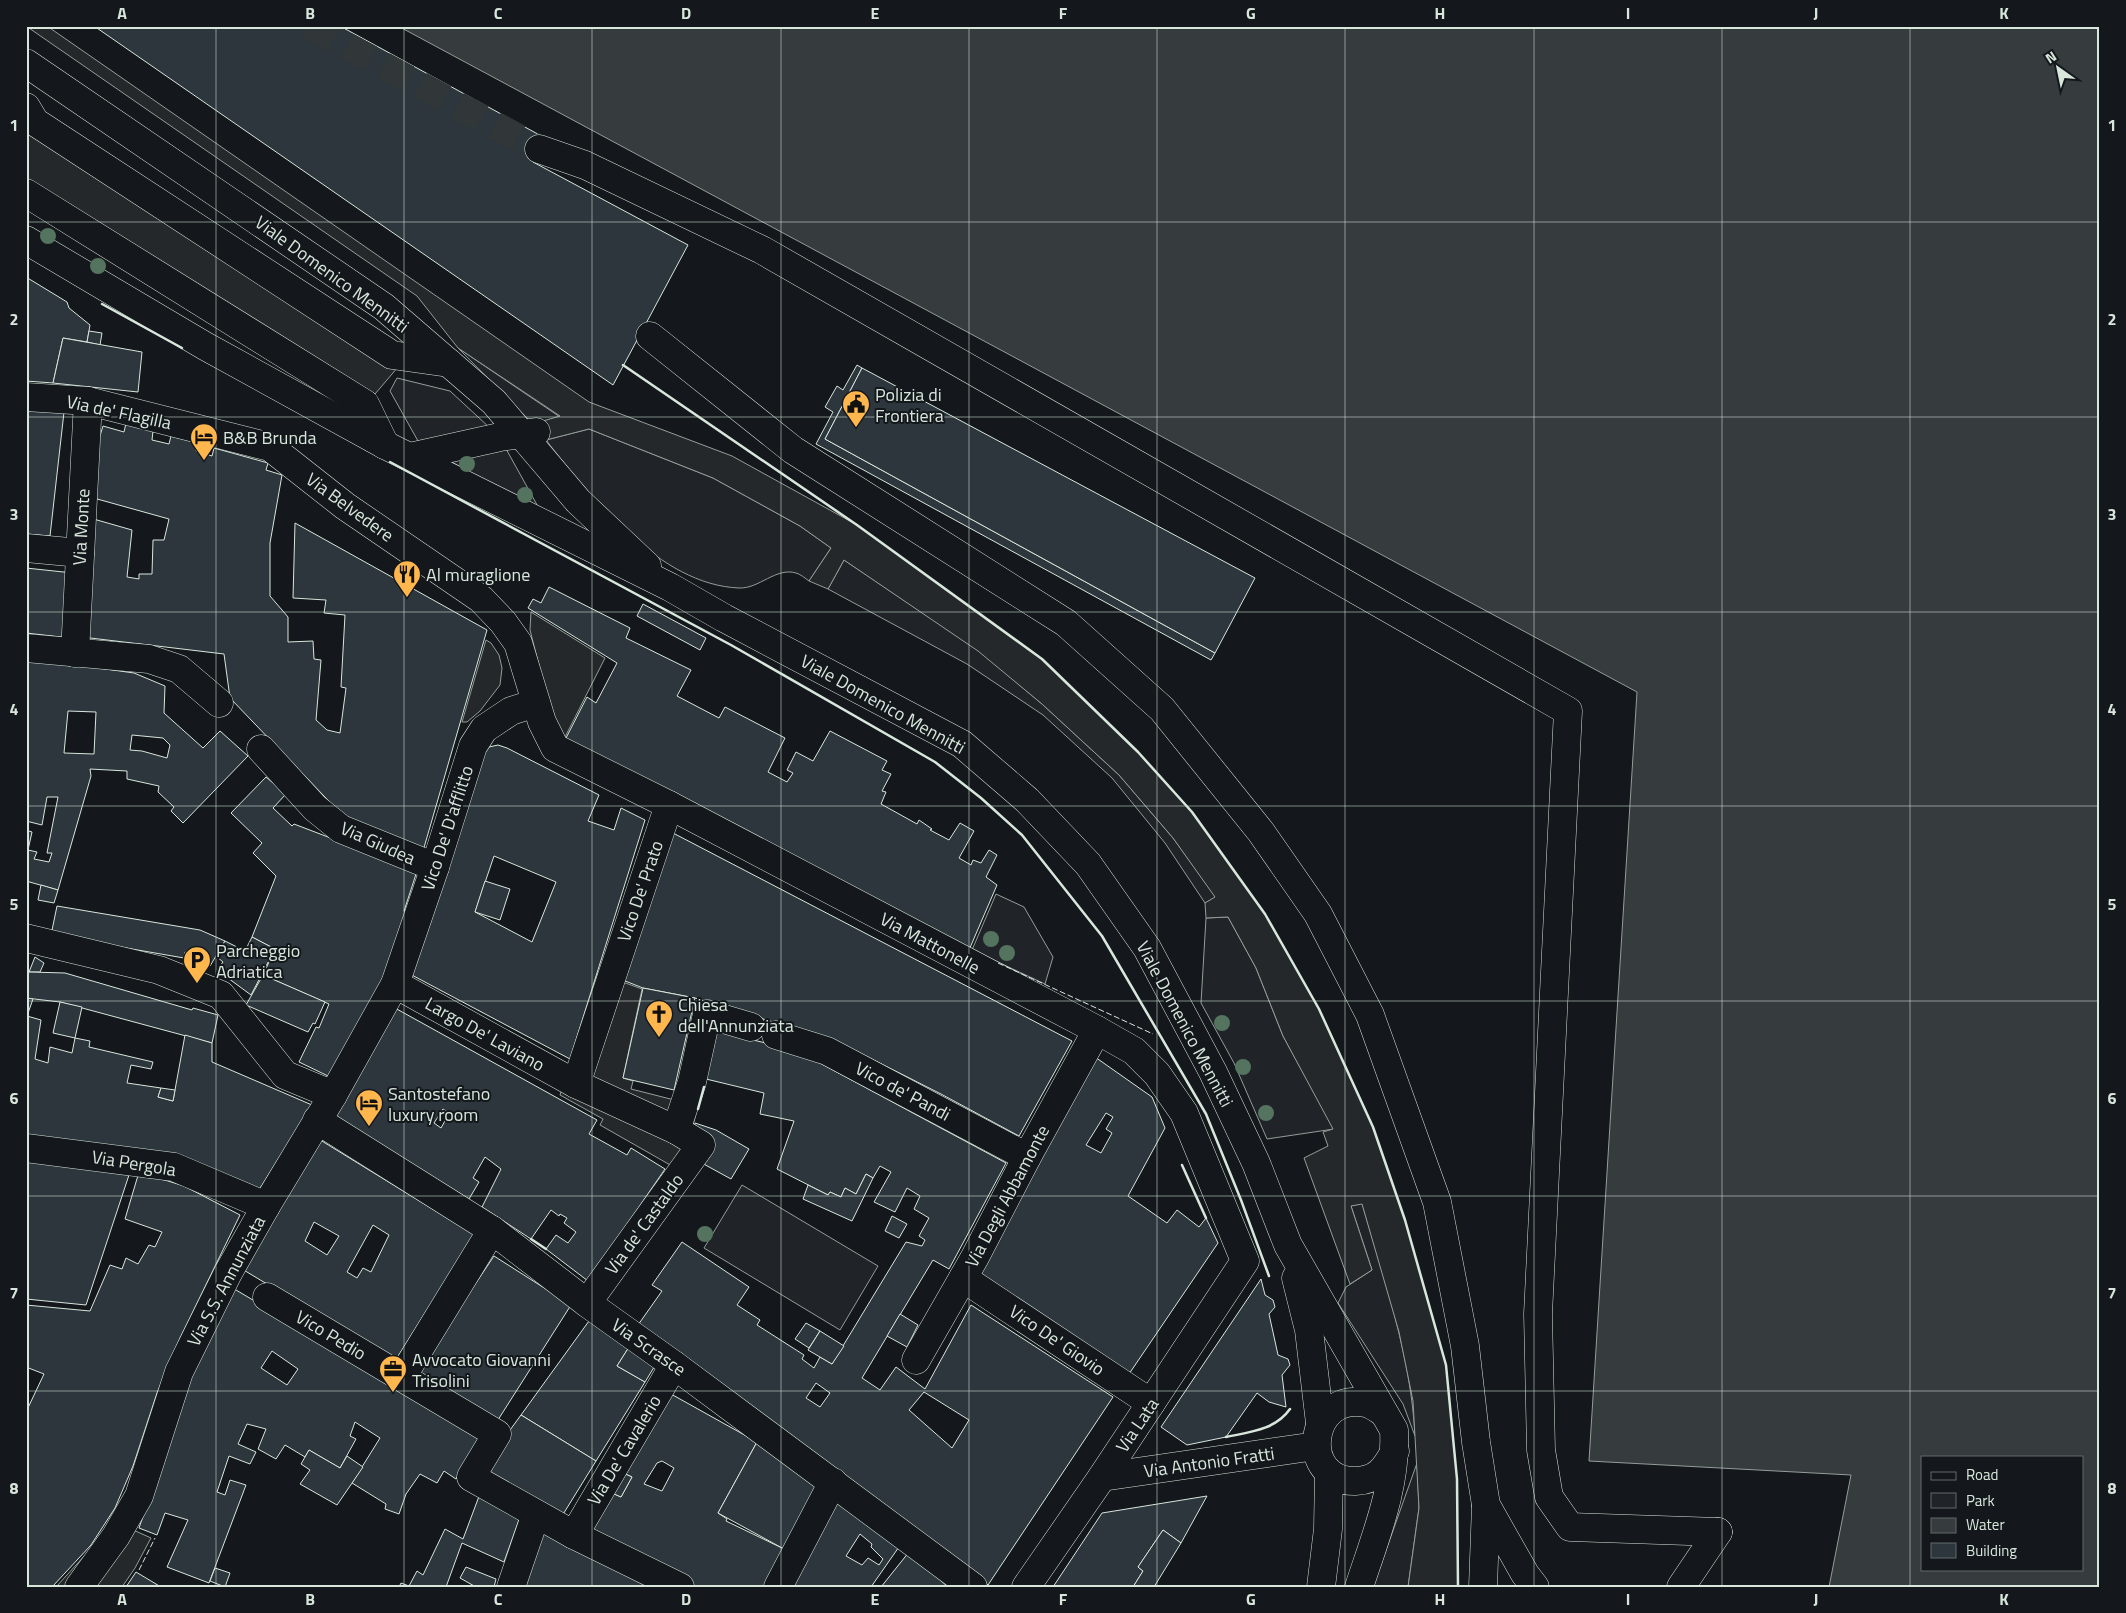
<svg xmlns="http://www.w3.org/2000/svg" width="2126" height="1613" font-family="'Titillium Web',sans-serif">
<rect width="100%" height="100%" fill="#14181c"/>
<g fill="#202428" stroke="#939e99">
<path d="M458 348 560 417 533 424Z"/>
<path d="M397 378 450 391 490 428 418 441 390 391Z"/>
<path d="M589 429 713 478 800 526 831 548 809 581C805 578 800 574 796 573 776 567 759 589 739 588 660 585 591 498 546 440Z"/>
<path d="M505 447 541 512 450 461Z"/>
<path d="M844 560 978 650 1042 704 1119 775 1173 838 1216 897 1205 903 1165 843 1112 778 1043 715 967 664 828 589Z"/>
<path d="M996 894 1024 907 1053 957 1045 984 972 950Z"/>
<path d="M1228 917 1256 968 1283 1036 1334 1129 1267 1139 1234 1063 1201 1003 1206 918Z"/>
<path d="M742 1185 878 1266 840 1330 704 1248Z"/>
<path d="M1362 1203C1384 1280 1411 1356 1415 1436L1403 1404 1338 1303 1346 1287 1372 1270 1351 1206Z"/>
<path d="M1417 1463 1419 1508 1408 1587H1373Z"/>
</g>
<g fill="#24282b" stroke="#939e99">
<path d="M26 26H47L589 402 732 456 857 525 1042 659 1138 752 1192 812 1265 914 1319 1009 1373 1127 1405 1220 1446 1365 1457 1479 1458 1587H1408L1419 1508 1413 1401 1399 1332 1362 1204 1351 1206 1372 1270 1350 1284 1304 1158 1328 1146 1323 1132 1333 1129 1283 1036 1256 968 1228 917 1206 918 1205 903 1215 897 1173 838 1119 775 1042 704 978 651 844 560 828 589 809 581 831 548 800 526 713 478 589 429 546 440 533 424 560 416 458 348 417 296Z"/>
<path d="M26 133 398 367 375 394 26 179Z"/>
<path d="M531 612 605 658 564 739 554 724 530 630Z"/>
<path d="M486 640 491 643 499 655 502 668 500 685 480 711 467 722H462Z"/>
<path d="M598 973 642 989 623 1078 633 1081 631 1089 698 1106 683 1165 672 1166 600 1125 603 1119 560 1095Z"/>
<path d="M111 1520 151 1538 135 1568 122 1587H56L96 1543Z"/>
</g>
<path fill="#363b3e" stroke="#939e99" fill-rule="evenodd" d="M398 26H2100V1587H1829L1851 1475 1589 1461 1637 692ZM1922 1457H2082V1569H1922Z"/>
<g fill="#2c363c" stroke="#d8e6dc" fill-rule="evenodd">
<path d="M94 26H340L545 138 533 162 688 245 613 385Z"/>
<path d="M26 277 67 302 69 308 90 325 87 342 63 338 53 383 26 381Z"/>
<path d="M89 331 102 333 100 345 87 342Z"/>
<path d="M63 338 142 352 138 392 53 383Z"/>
<path d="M857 365 862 368 825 439 1215 653 1211 660 816 444 833 412 825 407 837 386 843 390Z"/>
<path d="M862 368 1255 578 1215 653 825 439Z"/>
<path d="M26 411 64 412 50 536 26 534Z"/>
<path d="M126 423 153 431 152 440 169 444 171 436 198 443 196 451 212 456 214 448 268 463 266 470 282 475 270 543V596L288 617V642L313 641 314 659 321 660 316 720 327 730 340 733 346 688 341 687 345 615 324 613 326 600 293 598 295 523 487 630 423 851 347 820 230 698 224 654 82 637 90 518 132 530 127 577 139 579V574H152L153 540H164L169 519 90 497 96 449 103 426 124 432Z"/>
<path d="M26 568 73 573 70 638 26 633Z"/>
<path d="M549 587 630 628 626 638 691 670 677 696 719 718 725 707 785 738 768 772 787 782 793 773 787 770 796 752 813 761 830 731 887 761 882 770 891 774 882 791 886 792 881 804 917 824 919 820 932 829 930 830 949 840 960 823 974 831 959 858 971 865 973 860 981 863 989 850 997 855 986 877 997 885 969 950 565 740 587 697 596 703 617 663 528 608 533 599 541 603Z"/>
<path d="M643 604 706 638 700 650 637 616Z"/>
<path d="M26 662 70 664 134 673 165 686 164 713 203 748 220 731 248 756 183 823 171 811 174 807 158 792 159 786 127 779V771L90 769 91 776 58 890 26 881V830L32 832 28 850 37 852 34 859 49 862 52 853H47L58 797H47L42 825 26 821ZM68 711 96 712 94 754 64 753ZM132 735 163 738 170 745 167 758 142 751 130 750Z"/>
<path d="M498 745 507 748 599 795 588 821 614 830 621 808 645 820 570 1059 408 973 484 752 489 747ZM494 856 556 882 532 942 475 912Z"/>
<path d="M266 777 286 794 273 808 292 826 294 824 417 871 404 911 407 912 397 948 374 996 328 1076 299 1062 316 1027 319 1028 329 1004 263 975 275 949 252 937 276 876 253 853 262 843 231 813Z"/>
<path d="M673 833 1072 1041 1019 1136 941 1094 838 1042 695 998 643 988 620 979Z"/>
<path d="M485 881 510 889 500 920 475 912Z"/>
<path d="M41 885 58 890 54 903 38 900Z"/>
<path d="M57 906 200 930 225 941 210 966 185 952 184 958 51 935Z"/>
<path d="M252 937 275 949 251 995 217 970 223 962 216 956 225 941 245 951Z"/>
<path d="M35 957 44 963 40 972H29Z"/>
<path d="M29 972 65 973 192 1010 193 1008 218 1015 212 1043 60 1002 26 998V980Z"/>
<path d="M263 975 325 1002 315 1024 313 1023 308 1032 246 1005Z"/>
<path d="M643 988 695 998 674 1090 623 1078Z"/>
<path d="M26 998 33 999 27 1016 41 1020 35 1059 48 1063 50 1047 72 1053 75 1038 90 1041 89 1047 153 1062 151 1069 131 1065 127 1083 161 1088 158 1097 173 1101 185 1035 212 1043V1062L312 1105 259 1190 175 1160 26 1134Z"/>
<path d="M60 1002 82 1007 75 1038 53 1033Z"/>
<path d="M395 1008 597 1120 589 1134 627 1155 631 1148 665 1169 588 1281 546 1249 556 1235 568 1243 576 1232 564 1223 567 1218 560 1214 559 1216 551 1210 531 1239 482 1207 501 1169 485 1157 473 1178 479 1182 469 1199 331 1114ZM443 1109 454 1116 450 1122 446 1119 441 1128 434 1123Z"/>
<path d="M716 1031 778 1046 818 1062 1006 1163 949 1269 933 1260 862 1378 880 1390 896 1367 925 1389 971 1305 1113 1397 988 1585 847 1478 638 1325 662 1291 652 1285 682 1242 749 1287 737 1305 760 1320 757 1325 804 1355 802 1359 814 1368 820 1357 832 1364 906 1242 922 1246 925 1240 919 1236 929 1218 914 1209 920 1196 907 1188 895 1212 874 1202 891 1172 880 1166 873 1178 866 1174 856 1194 845 1188 841 1197 830 1192 828 1195 777 1169 794 1121 760 1114 764 1093 706 1079ZM816 1383 830 1393 820 1407 806 1398ZM924 1392 969 1420 952 1448 909 1410Z"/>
<path d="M1095 1057 1152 1097 1165 1128 1128 1196 1167 1223 1177 1210 1199 1227 1206 1218 1218 1243 1129 1374 976 1273ZM1106 1113 1113 1117 1106 1129 1112 1133 1101 1153 1086 1145Z"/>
<path d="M161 1088 175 1090 173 1101 158 1097Z"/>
<path d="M695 1123 716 1130 749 1149 731 1179 700 1162 694 1134Z"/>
<path d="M317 1138 452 1221 476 1232 395 1361 242 1269ZM314 1222 339 1236 327 1255 305 1241ZM373 1225 389 1235 371 1272 363 1268 357 1278 347 1272Z"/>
<path d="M26 1161 129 1175 86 1305 26 1299Z"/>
<path d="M139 1172 184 1186 240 1215 180 1338 157 1393 133 1466 115 1508 91 1545 52 1587H26V1412L44 1374 26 1367V1305L90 1311 110 1265 122 1269 126 1258 138 1264 149 1245 155 1247 162 1232 125 1219Z"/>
<path d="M866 1174 873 1178 852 1221 803 1199 808 1185 828 1195 830 1192 841 1197 845 1188 856 1194Z"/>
<path d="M892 1216 907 1224 899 1238 885 1231Z"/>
<path d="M494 1256 571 1305 496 1423 415 1374Z"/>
<path d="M1261 1279 1265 1295 1273 1300 1275 1307 1269 1314 1278 1355 1288 1359 1290 1365 1282 1375 1286 1407 1269 1402 1257 1393 1226 1437 1187 1445 1161 1427Z"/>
<path d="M231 1287 426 1403 483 1433 456 1479 444 1471 437 1483 420 1474 406 1494 399 1514 385 1509 386 1504 352 1483 380 1438 355 1422 350 1436 356 1439 340 1468 309 1450 305 1457 285 1445 276 1459 258 1449 266 1429 247 1424 238 1444 256 1452 250 1464 229 1456 217 1492 225 1495 230 1480 246 1485 209 1583 167 1567 188 1520 165 1513 157 1535 139 1528 205 1337ZM272 1351 298 1369 287 1385 261 1368Z"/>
<path d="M900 1314 918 1325 907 1347 887 1336Z"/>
<path d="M589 1321 629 1347 617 1366 645 1382 596 1461 521 1415Z"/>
<path d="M806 1323 820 1331 809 1348 795 1339Z"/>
<path d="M820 1331 844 1346 832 1364 808 1350Z"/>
<path d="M629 1347 656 1364 645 1382 617 1366Z"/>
<path d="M671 1394 757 1442 718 1513 727 1519 726 1521 784 1549 764 1587H696L591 1533 612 1493 621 1497 632 1477 623 1473ZM662 1461 674 1468 662 1491 644 1484 657 1463Z"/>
<path d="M521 1415 596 1461 562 1516 478 1474Z"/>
<path d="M757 1442 819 1485 784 1549 718 1513Z"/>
<path d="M309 1450 340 1468 347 1456 363 1467 337 1505 300 1484 310 1470 301 1464Z"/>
<path d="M623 1473 632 1477 621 1497 612 1493Z"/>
<path d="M481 1491 522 1511 504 1562 462 1543 446 1587H399L401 1583 409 1586 417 1571 423 1575 445 1529 463 1539Z"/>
<path d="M834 1496 901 1544 871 1587H783ZM860 1534 872 1544 871 1547 883 1559 879 1565 868 1558 862 1565 846 1556Z"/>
<path d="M1207 1496 1181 1543 1163 1530 1138 1567 1143 1571 1133 1587H1053L1102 1513Z"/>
<path d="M545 1530 663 1587H524Z"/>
<path d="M1163 1530 1181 1543 1154 1587H1133L1143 1571 1138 1567Z"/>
<path d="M909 1552 948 1587H881Z"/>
<path d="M466 1567 496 1579 494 1587H476L460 1578Z"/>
<path d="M215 1568 230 1573 225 1587 210 1581Z"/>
<path d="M136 1572 161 1587H126Z"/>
</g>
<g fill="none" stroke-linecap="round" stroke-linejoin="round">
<path stroke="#313739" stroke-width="28" stroke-dasharray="28 14" stroke-linecap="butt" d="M309 26 539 149"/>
<g stroke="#d8e6dc" stroke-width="29">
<g id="minor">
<path d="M26 63 384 307 494 402 578 501 647 566"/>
<path d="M26 107 35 122 392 355 449 363"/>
<path d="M539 149 585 165 762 250 1568 711 1538 1314 1541 1450 1549 1497 1570 1527 1718 1532"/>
<path d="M26 193 365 404 385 445"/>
<path d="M26 240 205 346 385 445 670 587 724 618 962 744 1027 800 1088 864 1147 948 1213 1072 1256 1163 1288 1245 1394 1430C1397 1485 1376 1535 1359 1587"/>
<path d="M650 336 793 450 1066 623 1162 709 1261 832 1318 914 1370 1015 1437 1202 1465 1346 1476 1442 1486 1505 1525 1574 1535 1587"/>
<path d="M26 397 88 401 270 447 345 506 481 599 503 622 518 643 542 722 555 748 669 805 1097 1030 1134 1051 1157 1074 1184 1113 1245 1261 1102 1477 1026 1587"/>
<path d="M410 457 500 437 536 432"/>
<path d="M26 548 80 553"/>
<path d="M26 648 149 659 179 669 219 703"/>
<path d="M75 653 88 401"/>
<path d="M261 749 315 808 341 829 435 867"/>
<path d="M26 938 159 970 221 995 285 1075 333 1095"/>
<path d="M395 984 576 1084 676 1130 701 1145 587 1303"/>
<path d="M776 1035 827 1051 1027 1157"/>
<path d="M576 1084 669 805"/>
<path d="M317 1120 492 1230 587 1303 674 1365 973 1587"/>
<path d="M676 1130 692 1082 707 1014 751 1027"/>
<path d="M26 1148 174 1167 266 1206"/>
<path d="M963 1278 1151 1403"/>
<path d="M1296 1278 1309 1330 1320 1423"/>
<path d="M267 1297 497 1434 471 1477 574 1535 680 1587"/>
<path d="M916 1360 975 1257 1027 1157 1097 1030"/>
<path d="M402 1377 492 1230"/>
<path d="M1383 1412C1378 1409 1371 1404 1366 1403 1307 1391 1298 1483 1356 1481 1378 1480 1385 1469 1395 1451"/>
<path d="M1102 1477 1316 1446"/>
<path d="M574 1535 674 1365"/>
<path d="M79 1587 116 1536 139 1496 179 1372 228 1273 266 1206 333 1095 395 984 435 867 473 746 484 729 511 711 536 703"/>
<path d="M511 1587 536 1514"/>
<path d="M778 1587 833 1482"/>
<path d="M1321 1587 1328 1529 1329 1472"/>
<path d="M1483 1587 1486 1505"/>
<path d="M1681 1587 1718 1532"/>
</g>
</g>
<use href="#minor" stroke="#14181c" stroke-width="28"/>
<g stroke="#d8e6dc" stroke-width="1" stroke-dasharray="6 2.5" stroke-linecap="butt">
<path d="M998 963 1153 1034"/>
<path d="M139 1570 155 1538"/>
</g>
<g stroke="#d8e6dc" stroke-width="2.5">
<path d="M102 304 182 348"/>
<path d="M623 365 857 525 1042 659 1138 752 1192 812 1265 914 1319 1009 1373 1127 1405 1220 1446 1365 1457 1479 1458 1587"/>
<path d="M390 462 731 645 935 762 981 798 1022 835 1102 936 1206 1114 1241 1200 1269 1276"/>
<path d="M698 1109 704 1087"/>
<path d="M1182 1165 1206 1218"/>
<path d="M531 1239 546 1249"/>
<path d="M1226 1437C1250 1432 1275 1430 1290 1409"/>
</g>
</g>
<g fill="#55745f">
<circle cx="48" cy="236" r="8"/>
<circle cx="98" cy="266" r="8"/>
<circle cx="467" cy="464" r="8"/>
<circle cx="525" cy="495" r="8"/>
<circle cx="991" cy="939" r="8"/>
<circle cx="1007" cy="953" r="8"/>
<circle cx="1222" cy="1023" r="8"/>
<circle cx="1243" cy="1067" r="8"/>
<circle cx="1266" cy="1113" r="8"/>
<circle cx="705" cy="1234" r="8"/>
</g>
<path fill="none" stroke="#d8e6dc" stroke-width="1" stroke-opacity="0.55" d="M216 26V1587M404 26V1587M592 26V1587M781 26V1587M969 26V1587M1157 26V1587M1345 26V1587M1534 26V1587M1722 26V1587M1910 26V1587M26 222H2100M26 417H2100M26 612H2100M26 806H2100M26 1001H2100M26 1196H2100M26 1391H2100"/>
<defs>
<g id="civic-pin" transform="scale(1.4375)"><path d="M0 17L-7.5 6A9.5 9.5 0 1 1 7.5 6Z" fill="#ffb74d" stroke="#14181c"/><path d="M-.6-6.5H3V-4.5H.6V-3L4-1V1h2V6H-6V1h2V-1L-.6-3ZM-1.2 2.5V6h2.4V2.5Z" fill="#111"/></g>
<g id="hotel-pin" transform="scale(1.4375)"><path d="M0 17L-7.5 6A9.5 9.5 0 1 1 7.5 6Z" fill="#ffb74d" stroke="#14181c"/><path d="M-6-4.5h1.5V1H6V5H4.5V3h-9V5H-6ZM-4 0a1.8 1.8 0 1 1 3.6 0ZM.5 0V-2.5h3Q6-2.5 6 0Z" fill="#111"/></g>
<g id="restaurant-pin" transform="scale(1.4375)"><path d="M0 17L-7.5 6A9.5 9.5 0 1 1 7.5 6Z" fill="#ffb74d" stroke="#14181c"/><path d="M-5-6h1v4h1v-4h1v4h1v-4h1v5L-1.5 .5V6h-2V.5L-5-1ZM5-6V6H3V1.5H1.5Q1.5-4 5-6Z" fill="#111"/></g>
<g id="parking-pin" transform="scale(1.4375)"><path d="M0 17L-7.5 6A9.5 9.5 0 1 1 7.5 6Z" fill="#ffb74d" stroke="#14181c"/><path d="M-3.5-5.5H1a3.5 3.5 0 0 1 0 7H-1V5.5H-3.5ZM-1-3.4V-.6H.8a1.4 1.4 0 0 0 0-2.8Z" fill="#111"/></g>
<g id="church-pin" transform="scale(1.4375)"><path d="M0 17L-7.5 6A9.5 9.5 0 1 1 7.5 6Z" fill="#ffb74d" stroke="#14181c"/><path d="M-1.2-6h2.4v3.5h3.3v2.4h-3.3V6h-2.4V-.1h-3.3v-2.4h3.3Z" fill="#111"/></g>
<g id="office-pin" transform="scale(1.4375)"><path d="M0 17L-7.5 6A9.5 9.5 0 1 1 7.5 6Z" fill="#ffb74d" stroke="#14181c"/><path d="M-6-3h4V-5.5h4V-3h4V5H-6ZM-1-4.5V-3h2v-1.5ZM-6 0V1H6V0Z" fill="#111"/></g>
</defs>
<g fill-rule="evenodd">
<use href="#civic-pin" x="856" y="404"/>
<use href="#hotel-pin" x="204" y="437"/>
<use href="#restaurant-pin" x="407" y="574"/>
<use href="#parking-pin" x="197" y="960"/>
<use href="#church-pin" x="659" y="1014"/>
<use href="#hotel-pin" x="369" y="1103"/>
<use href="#office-pin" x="393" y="1369"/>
</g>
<g text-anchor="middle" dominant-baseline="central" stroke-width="4" stroke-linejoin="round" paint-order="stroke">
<g font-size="18" fill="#d8e6dc" stroke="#14181c">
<text transform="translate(332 274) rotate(36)">Viale Domenico Mennitti</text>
<text transform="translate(119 412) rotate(12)">Via de' Flagilla</text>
<text transform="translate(350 507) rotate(36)">Via Belvedere</text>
<text transform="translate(81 527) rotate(-87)">Via Monte</text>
<text transform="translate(883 704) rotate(29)">Viale Domenico Mennitti</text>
<text transform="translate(447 828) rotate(-72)">Vico De' D'afflitto</text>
<text transform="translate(378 843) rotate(24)">Via Giudea</text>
<text transform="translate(640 891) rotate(-71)">Vico De' Prato</text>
<text transform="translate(930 943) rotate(28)">Via Mattonelle</text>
<text transform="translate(1185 1024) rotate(62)">Viale Domenico Mennitti</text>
<text transform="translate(485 1034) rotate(29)">Largo De' Laviano</text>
<text transform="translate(903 1091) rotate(28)">Vico de' Pandi</text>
<text transform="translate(134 1163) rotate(9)">Via Pergola</text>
<text transform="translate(1007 1196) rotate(-62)">Via Degli Abbamonte</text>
<text transform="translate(644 1224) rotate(-54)">Via de' Castaldo</text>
<text transform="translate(226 1281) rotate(-62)">Via S.S. Annunziata</text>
<text transform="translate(331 1335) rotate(31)">Vico Pedio</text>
<text transform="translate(1057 1340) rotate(34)">Vico De' Giovio</text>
<text transform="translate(649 1347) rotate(35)">Via Scrasce</text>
<text transform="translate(1137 1425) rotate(-56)">Via Lata</text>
<text transform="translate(624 1450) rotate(-59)">Via De' Cavalerio</text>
<text transform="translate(1209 1462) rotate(-8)">Via Antonio Fratti</text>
</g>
<g font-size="18" fill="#d8e6dc" stroke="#14181c" text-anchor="start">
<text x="875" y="394">Polizia di<tspan x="875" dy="21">Frontiera</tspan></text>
<text x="223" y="437">B&amp;B Brunda</text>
<text x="426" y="574">Al muraglione</text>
<text x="216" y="950">Parcheggio<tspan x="216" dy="21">Adriatica</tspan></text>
<text x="678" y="1004">Chiesa<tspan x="678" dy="21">dell'Annunziata</tspan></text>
<text x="388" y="1093">Santostefano<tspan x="388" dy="21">luxury room</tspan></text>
<text x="412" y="1359">Avvocato Giovanni<tspan x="412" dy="21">Trisolini</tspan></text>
</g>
</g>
<rect width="2126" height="1613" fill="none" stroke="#14181c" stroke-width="55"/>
<rect x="1921" y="1456" width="162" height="115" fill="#14181c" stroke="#626a69"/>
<rect x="1931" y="1472" width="25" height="8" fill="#14181c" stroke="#626a69"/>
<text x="1966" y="1480" font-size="15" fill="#d8e6dc">Road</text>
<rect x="1931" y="1493" width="25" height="15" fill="#202428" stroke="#626a69"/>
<text x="1966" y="1506" font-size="15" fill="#d8e6dc">Park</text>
<rect x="1931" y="1518" width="25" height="15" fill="#363b3e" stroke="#626a69"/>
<text x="1966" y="1530" font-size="15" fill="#d8e6dc">Water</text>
<rect x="1931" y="1543" width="25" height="15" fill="#2c363c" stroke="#626a69"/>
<text x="1966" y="1556" font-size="15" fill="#d8e6dc">Building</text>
<g transform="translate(2058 68) rotate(327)" stroke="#14181c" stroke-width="4" paint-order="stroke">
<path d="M0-4L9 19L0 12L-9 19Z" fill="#d8e6dc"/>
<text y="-8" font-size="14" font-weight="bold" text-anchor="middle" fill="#d8e6dc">N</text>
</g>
<rect x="28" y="28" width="2070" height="1558" fill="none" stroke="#d8e6dc" stroke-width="2"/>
<g font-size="16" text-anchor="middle" font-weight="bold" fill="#d8e6dc">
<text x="122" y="19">A</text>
<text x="310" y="19">B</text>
<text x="498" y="19">C</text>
<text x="686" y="19">D</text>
<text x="875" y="19">E</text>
<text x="1063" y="19">F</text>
<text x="1251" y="19">G</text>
<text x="1440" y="19">H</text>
<text x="1628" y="19">I</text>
<text x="1816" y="19">J</text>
<text x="2004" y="19">K</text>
<text x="14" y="131">1</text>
<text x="2112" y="131">1</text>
<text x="14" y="325">2</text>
<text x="2112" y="325">2</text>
<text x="14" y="520">3</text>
<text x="2112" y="520">3</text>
<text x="14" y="715">4</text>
<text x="2112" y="715">4</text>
<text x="14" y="910">5</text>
<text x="2112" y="910">5</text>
<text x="14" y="1104">6</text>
<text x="2112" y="1104">6</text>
<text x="14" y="1299">7</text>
<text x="2112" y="1299">7</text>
<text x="14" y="1494">8</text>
<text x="2112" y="1494">8</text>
<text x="122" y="1605">A</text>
<text x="310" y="1605">B</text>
<text x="498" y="1605">C</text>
<text x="686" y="1605">D</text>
<text x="875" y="1605">E</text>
<text x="1063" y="1605">F</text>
<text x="1251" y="1605">G</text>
<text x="1440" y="1605">H</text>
<text x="1628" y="1605">I</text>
<text x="1816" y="1605">J</text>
<text x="2004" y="1605">K</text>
</g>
</svg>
